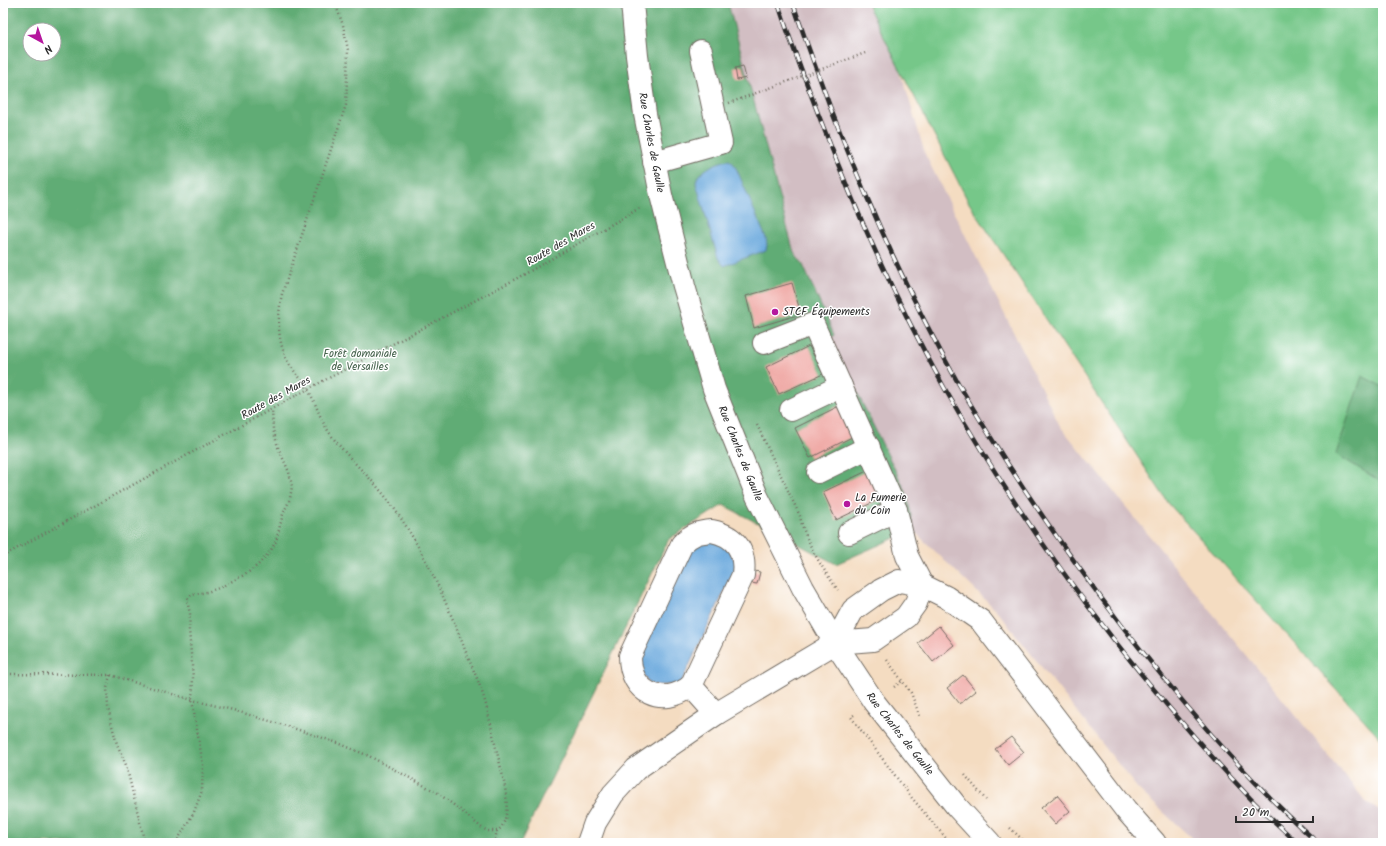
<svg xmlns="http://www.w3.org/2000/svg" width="1386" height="846" font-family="Kalam,sans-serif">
<rect width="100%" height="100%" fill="#fff"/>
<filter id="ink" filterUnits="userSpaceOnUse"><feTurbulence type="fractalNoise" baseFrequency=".025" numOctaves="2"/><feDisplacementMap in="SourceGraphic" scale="8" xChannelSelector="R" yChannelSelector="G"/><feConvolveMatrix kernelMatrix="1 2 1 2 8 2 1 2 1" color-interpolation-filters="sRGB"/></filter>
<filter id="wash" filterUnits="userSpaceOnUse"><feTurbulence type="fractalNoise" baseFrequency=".012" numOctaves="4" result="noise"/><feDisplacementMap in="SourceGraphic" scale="16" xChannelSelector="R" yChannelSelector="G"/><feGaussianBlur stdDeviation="0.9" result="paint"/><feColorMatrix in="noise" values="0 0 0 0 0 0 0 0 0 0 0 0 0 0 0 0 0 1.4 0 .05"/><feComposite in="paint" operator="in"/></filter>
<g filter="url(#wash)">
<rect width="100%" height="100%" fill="#f4dcc1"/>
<path fill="#d2bec3" d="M728 3H881L925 154 1060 426 1367 803 1383 813V843H1197L1138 789 998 612 913 530 910 510 830 338 834 335 803 265 794 253Z"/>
<path fill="#76c789" stroke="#50795a" d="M868 3H1383V741L1169 504 969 203 869 8Z"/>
<g fill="#60ac75" stroke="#466c50" fill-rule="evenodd">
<path d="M3 3H728L794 253 803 265 834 335 830 338 906 492 910 510 913 530 836 564 723 505 669 539 520 843H3ZM30 30H54V54H30Z"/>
<path d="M1362 376 1383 387V483L1336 454Z"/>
</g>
<g fill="#6ba9dd" stroke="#4b6a84">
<path d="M729 160 733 163 737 170 766 238 767 245 766 250 724 266 718 258 696 183 697 178C705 168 717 162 729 160Z"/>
<path d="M703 539 726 544 737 565 680 685H650L637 665 688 548Z"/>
</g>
<g id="blocks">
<g fill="#f0aba7">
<path d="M743 66 746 78 737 80 735 68Z"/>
<path d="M792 283 801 314 754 328 746 296Z"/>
<path d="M809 346 823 374 779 394 766 367Z"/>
<path d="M839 406 854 436 810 458 795 428Z"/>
<path d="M869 470 882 498 836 520 823 492Z"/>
<path d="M754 571 760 572 757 584 751 583Z"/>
<path d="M939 626 954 645 933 662 918 643Z"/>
<path d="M963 675 976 691 960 704 947 688Z"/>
<path d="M1011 737 1024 752 1008 765 995 749Z"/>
<path d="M1057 795 1070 811 1055 824 1041 808Z"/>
</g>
</g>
</g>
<g filter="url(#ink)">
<use href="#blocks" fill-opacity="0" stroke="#716960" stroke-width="1"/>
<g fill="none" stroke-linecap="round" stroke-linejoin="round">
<g stroke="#716960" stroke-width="24">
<g id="minor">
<path d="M654 162 721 143 701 51"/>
<path d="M764 343 813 324 896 510 907 556 922 585 946 597 981 621 1126 810 1155 843"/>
<path d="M791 410 841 386"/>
<path d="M818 472 869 447"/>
<path d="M712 531C736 536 746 551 743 575L691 686C662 708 630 693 630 656L682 544C691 534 699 532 712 531Z"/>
<path d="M849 533 896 510"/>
<path d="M691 686 716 714"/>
<path d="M588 843 595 823 613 794 636 769 716 714 835 643 873 640 906 617 916 603 922 585 899 581 881 590 853 610 835 643"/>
</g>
</g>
<g stroke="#716960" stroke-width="24">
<g id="major">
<path id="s1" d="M632 3 637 56 645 114 661 195 684 286 714 389 757 496 803 588 835 643 874 702 957 807 990 843"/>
</g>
</g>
<g stroke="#716960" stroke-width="2.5" stroke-dasharray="1 3" stroke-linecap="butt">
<path d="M757 425 800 516C804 540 824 571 838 590"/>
<path d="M3 556 308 389 523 275 640 208"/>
<path d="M887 660 911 693 920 717"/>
<path d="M3 674 110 675 192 700 233 710 290 727 338 743 369 756 438 793 459 809 482 828 488 831H497C515 819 503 777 499 760 493 738 490 716 483 695 478 679 470 663 464 647 444 596 421 544 388 500 370 476 346 457 329 432 319 418 316 402 307 388 300 376 289 368 284 353 277 334 278 313 282 294L346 105 348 50 343 25 335 3"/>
<path d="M110 675 107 688 108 707 111 722 117 744 126 765 145 843"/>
<path d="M894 687 902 681"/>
<path d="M854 715 851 717 912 798 950 843"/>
<path d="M965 775 986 800"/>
<path d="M1010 828 1026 843"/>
<path d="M176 843 194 812 202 791 203 765 192 700 193 678 189 630 190 614 187 600 191 595 207 592 219 588 246 574 258 565 270 552 276 541 283 514 290 499 292 486 289 472 278 447 273 429 272 409"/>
<path d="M494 843 497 831"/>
</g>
<use href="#minor" stroke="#fff" stroke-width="22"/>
<use href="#major" stroke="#fff" stroke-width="22"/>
<g stroke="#2b2b2b" stroke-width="4.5">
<g id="rail">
<path d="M778 3C790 41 805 79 819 116 855 210 896 302 945 389 1029 536 1134 675 1250 798 1265 814 1282 828 1297 843"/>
<path d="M793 3C805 40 819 76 832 112 868 204 908 295 957 381 1007 468 1065 551 1126 631 1185 706 1247 780 1318 843"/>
</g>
</g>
<use href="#rail" stroke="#fff" stroke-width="3" stroke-dasharray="9" stroke-linecap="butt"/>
<path stroke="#716960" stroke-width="2.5" stroke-dasharray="1 3" stroke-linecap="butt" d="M729 103 868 52"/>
</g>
</g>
<g fill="#b5179e" stroke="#fff" stroke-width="1.5">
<circle cx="775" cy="312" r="4"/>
<circle cx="847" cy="504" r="4"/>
</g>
<g text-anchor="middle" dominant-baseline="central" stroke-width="3" stroke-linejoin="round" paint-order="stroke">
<g font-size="11" fill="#2b2b2b" stroke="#fff">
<text stroke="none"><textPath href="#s1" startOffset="141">Rue Charles de Gaulle</textPath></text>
<text transform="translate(561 244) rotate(-30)">Route des Mares</text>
<text transform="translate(276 398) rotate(-29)">Route des Mares</text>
<text stroke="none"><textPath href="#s1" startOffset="465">Rue Charles de Gaulle</textPath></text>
<text stroke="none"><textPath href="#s1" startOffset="789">Rue Charles de Gaulle</textPath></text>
</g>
<g font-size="11" fill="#2b2b2b" stroke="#fff" text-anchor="start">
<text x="783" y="312">STCF Équipements</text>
<text x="855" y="498">La Fumerie<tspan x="855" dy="13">du Coin</tspan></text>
</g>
<g font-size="11" fill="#45624c" stroke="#fff">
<text x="360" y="354">Forêt domaniale<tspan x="360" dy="13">de Versailles</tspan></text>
</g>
</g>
<rect width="1386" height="846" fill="none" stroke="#fff" stroke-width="16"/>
<g transform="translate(42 42) rotate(140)"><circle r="19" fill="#ffffff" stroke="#aaaaaa"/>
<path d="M0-3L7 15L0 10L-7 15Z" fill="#b5179e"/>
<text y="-6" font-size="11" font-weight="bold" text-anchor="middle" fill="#2b2b2b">N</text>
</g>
<path d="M1236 816v6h77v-6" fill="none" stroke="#2b2b2b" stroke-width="2"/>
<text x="1242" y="816" font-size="12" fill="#2b2b2b" stroke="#ffffff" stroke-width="3" paint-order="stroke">20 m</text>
</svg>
